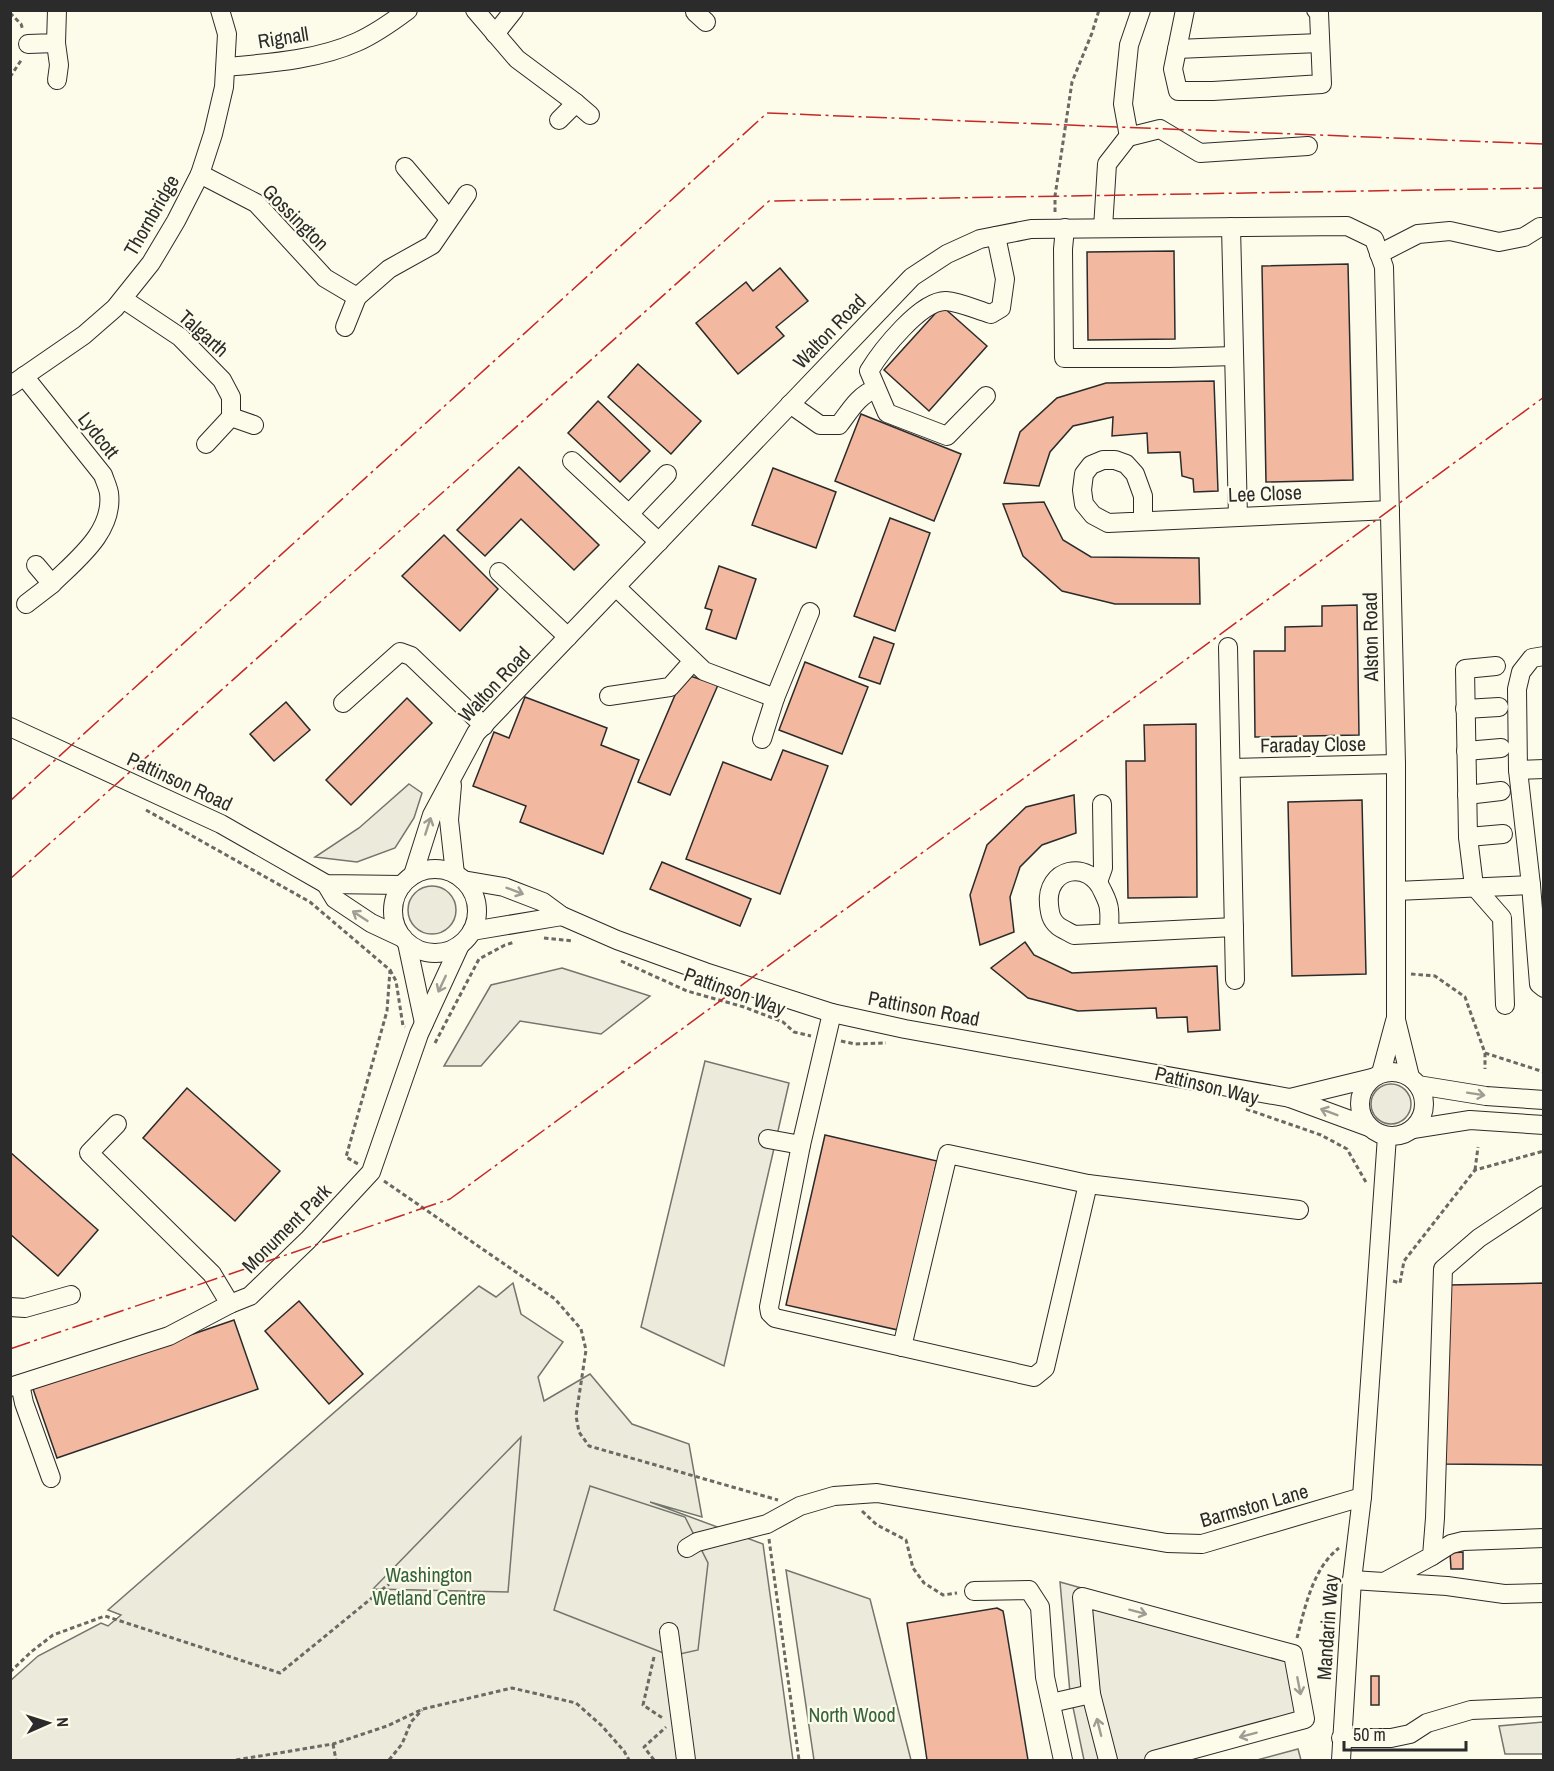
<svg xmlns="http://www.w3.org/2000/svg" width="1554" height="1771" font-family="'Archivo Narrow',sans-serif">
<rect width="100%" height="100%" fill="#fdfbea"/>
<g fill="#ecebdb" stroke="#74746e" stroke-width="1.5">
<path d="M409 784 422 793 414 818 395 848 357 862 315 857 359 828Z"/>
<circle cx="432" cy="910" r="24"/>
<path d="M562 968 650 996 601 1034 520 1021 481 1066H444L491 985Z"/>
<circle cx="1391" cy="1104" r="20"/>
<path d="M513 1283 521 1314 563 1342 538 1377 544 1401 590 1374 632 1424 689 1444 702 1517 650 1502 763 1544 793 1760H11L10 1681 38 1656 101 1623 108 1626 121 1615 108 1610 479 1286 496 1297Z"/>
<path d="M786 1570 870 1599 911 1760H814Z"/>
<path d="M1543 1722V1754H1505L1499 1726Z"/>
</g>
<g fill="#eceadb" stroke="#74746e" stroke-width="1.5">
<path d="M705 1061 789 1083 724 1366 641 1327Z"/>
<path d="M521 1437 508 1592 373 1589Z"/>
<path d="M590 1486 685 1517 708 1563 698 1650 671 1656 554 1610Z"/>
<path d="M1060 1582 1300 1649 1313 1722 1181 1760H1084L1070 1693Z"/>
<path d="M1298 1749 1301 1760H1257Z"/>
</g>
<g fill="#f2b8a0" stroke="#2b2b2b" stroke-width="1.5">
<path d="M1174 251 1175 339 1088 340 1087 252Z"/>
<path d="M1348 264 1353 480 1266 482 1262 266Z"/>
<path d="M780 268 808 301 776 327 784 336 738 374 696 323 746 282 753 291Z"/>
<path d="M942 306 987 346 929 411 884 370Z"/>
<path d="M638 364 701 421 671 454 608 397Z"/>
<path d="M1214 381 1218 491 1194 492 1193 479 1182 476 1180 452 1148 453 1147 433 1112 436 1113 417 1073 426 1050 452 1039 486 1004 483 1020 432 1057 398 1106 383Z"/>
<path d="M598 401 650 451 620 482 568 433Z"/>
<path d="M861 414 961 454 934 521 835 481Z"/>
<path d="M519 467 599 545 574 570 521 519 485 556 457 530Z"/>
<path d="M773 468 836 492 816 548 752 525Z"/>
<path d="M1044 502 1063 540 1091 557 1199 558 1200 604H1115L1062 591 1023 556 1003 504Z"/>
<path d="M890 518 930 533 895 631 854 616Z"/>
<path d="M444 535 498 589 460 631 402 576Z"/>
<path d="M719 566 756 579 736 639 706 629 712 610 705 608Z"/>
<path d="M1357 605 1359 735 1255 737 1254 651H1285V627L1322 626V606Z"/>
<path d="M874 637 894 644 880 684 859 677Z"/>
<path d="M805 662 868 687 842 754 779 730Z"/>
<path d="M684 674 718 685 670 795 638 782Z"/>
<path d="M525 697 607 728 601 745 639 760 603 854 520 822 526 806 473 786 494 732 509 738Z"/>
<path d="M407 698 432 723 351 805 326 780Z"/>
<path d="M286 702 310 730 274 761 250 734Z"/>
<path d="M1196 724 1197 897 1128 898 1126 761H1145L1144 725Z"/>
<path d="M783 750 828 766 780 894 686 859 723 762 771 780Z"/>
<path d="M1074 795 1076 833 1042 845 1020 867 1010 897 1014 932 980 945 970 895 987 845 1026 807Z"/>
<path d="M1362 800 1366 974 1292 976 1288 802Z"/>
<path d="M662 862 751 899 740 926 650 889Z"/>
<path d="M1025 942 1034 955 1072 973 1217 966 1220 1030 1188 1032 1187 1017 1157 1018 1156 1008 1078 1011 1028 998 991 968Z"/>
<path d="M187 1088 280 1171 235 1221 143 1138Z"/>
<path d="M825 1135 937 1161 898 1330 786 1305Z"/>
<path d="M10 1152 98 1230 58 1276 10 1234Z"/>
<path d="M1544 1283V1465L1441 1464 1449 1285Z"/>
<path d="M299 1301 363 1374 329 1404 265 1331Z"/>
<path d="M234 1320 258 1389 57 1458 33 1389Z"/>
<path d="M1463 1552V1569H1451L1450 1553Z"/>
<path d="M997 1608 1003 1611 1004 1616 1028 1760H927L907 1623Z"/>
<rect x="1371" y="1676" width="8" height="29"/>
</g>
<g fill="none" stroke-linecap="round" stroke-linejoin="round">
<g stroke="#2b2b2b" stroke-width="20">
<g id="minor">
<path d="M475 10 517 59 576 103"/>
<path d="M697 10 695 12 706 22"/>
<path d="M1185 10 1173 69 1178 91H1213L1322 84 1319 13 1316 10"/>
<path d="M495 34 514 10"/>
<path d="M56 43 59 65 57 80"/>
<path d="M28 44 56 43 57 10"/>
<path d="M1177 49 1320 43"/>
<path d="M226 67C270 63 317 60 357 42 375 34 392 22 408 10"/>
<path d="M559 120 576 103 590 115"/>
<path d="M1129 137 1123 104 1129 45 1141 10"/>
<path d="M405 167 449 219"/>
<path d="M200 174 256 203 325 278 357 297 389 269 432 245 467 194"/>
<path d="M1231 227 1238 517"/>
<path d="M1065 228 1063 249 1064 358H1169L1234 356"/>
<path d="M1103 228 1107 164 1128 137 1160 129 1200 153 1308 146"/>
<path d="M1379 254 1418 234 1450 231 1499 242 1524 237 1540 227H1544"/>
<path d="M123 299 180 337 222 380 231 397V417"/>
<path d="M345 327 357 297"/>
<path d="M24 376 103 475C105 481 108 487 109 493 114 532 76 560 52 584"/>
<path d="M10 386 84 335 115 308 151 263 176 221 200 174 213 134 224 87 227 34 220 10"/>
<path d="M986 396 947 436 887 413 869 371C881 351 921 300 946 301 960 302 977 310 991 314L1001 308 1005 279 996 236"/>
<path d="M790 404 820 425H839C849 412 859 394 876 389"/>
<path d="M206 444 231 417 254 425"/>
<path d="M572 461 659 542"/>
<path d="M629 514 667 474"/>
<path d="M1143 521V496L1135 474 1126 464 1115 460H1103L1091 465 1084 474 1082 490 1084 504 1093 515 1108 523 1390 510"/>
<path d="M499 572 568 637"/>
<path d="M616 587 704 671 775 698 810 612"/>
<path d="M26 604 52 584 36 565"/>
<path d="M1228 647 1235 980"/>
<path d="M1544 656 1532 658 1521 672 1517 689 1518 770 1531 885 1539 984 1544 988"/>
<path d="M1496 666 1465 669 1468 837 1474 886 1502 918 1505 1005"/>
<path d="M609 696 670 687 693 661"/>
<path d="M343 703 400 652 411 656 484 726"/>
<path d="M1465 709 1499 707"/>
<path d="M10 727 221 824 326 884 402 885"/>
<path d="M762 739 775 698"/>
<path d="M1466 751 1501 748"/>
<path d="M1231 768 1396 764"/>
<path d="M1518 770 1544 769"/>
<path d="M452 785 449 820 455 874"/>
<path d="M1467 795 1501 791"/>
<path d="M1468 837 1503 834"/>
<circle cx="435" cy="911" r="42"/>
<path d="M413 875 432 815 476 733 912 277 947 254 980 239 1031 229 1347 226 1374 239 1384 267 1396 764V1020L1410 1077"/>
<path d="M463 880 504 887 543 902 562 916 617 940 705 972 832 1013 905 1029 1290 1098 1369 1127"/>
<path d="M1098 882 1103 868 1102 804"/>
<path d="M326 884 335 899 371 923 403 938"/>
<path d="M1396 891 1531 885"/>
<path d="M472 931 562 916"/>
<path d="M1109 933C1109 925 1110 917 1109 910 1109 904 1106 898 1103 892 1089 858 1045 868 1049 905 1050 914 1051 920 1058 926 1062 929 1069 932 1074 935L1234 927"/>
<path d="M407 943 424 1023"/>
<circle cx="1392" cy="1104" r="32"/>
<path d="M1381 1073 1395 1021"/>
<path d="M1418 1085 1486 1096 1544 1100"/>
<path d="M1290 1098 1372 1078"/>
<path d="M117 1124 89 1153 212 1274 230 1304"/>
<path d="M1413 1129 1470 1120 1544 1125"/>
<path d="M768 1139 801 1145 832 1013"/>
<path d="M801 1145 769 1307 770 1313 775 1318 1034 1377 1045 1368 1088 1184"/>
<path d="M10 1307 25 1308 71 1295"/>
<path d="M902 1347 948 1154 1088 1184 1299 1210"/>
<path d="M20 1384 24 1403 51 1478"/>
<path d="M10 1387 169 1336 230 1304 250 1296 308 1240 371 1172 419 1034 460 945"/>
<path d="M687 1548 697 1542 767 1524 800 1506 834 1496 877 1493 1167 1543 1202 1544 1362 1497"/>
<path d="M1432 1556 1451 1544 1463 1541 1544 1538"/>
<path d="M1352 1580 1447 1586 1504 1594 1544 1593"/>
<path d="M1386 1581 1432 1556 1435 1518 1443 1269 1479 1238 1544 1195"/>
<path d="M974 1591 1029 1590 1040 1607 1045 1677 1063 1760"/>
<path d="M669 1632 686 1760"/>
<path d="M1051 1703 1091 1694"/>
<path d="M1341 1738H1391L1410 1734 1427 1723 1471 1710 1544 1707"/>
<path d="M1108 1760 1091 1694 1082 1597 1293 1654 1305 1719 1154 1760"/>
<path d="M1341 1760 1352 1580 1362 1497 1387 1136"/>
</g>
</g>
<g stroke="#6a6964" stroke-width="3" stroke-dasharray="4.5 3" stroke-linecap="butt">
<path d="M10 13 21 24 23 30"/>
<path d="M10 77 22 59"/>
<path d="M1055 212V196L1072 82 1092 33 1099 10"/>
<path d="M146 810 310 902 390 970 387 1011 346 1157 358 1164"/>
<path d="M544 938 573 941"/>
<path d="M621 961 687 991 744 1007 783 1022 794 1032 811 1036"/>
<path d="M390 970 396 981 403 1026 405 1027"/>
<path d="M1411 974 1435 976 1465 997 1485 1053V1069"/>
<path d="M841 1041 855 1044 886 1043"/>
<path d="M435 1043 479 959 505 945 515 942"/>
<path d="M1485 1053 1544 1072"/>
<path d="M1246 1109 1321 1135 1347 1149 1367 1184"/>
<path d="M1475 1170 1478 1147"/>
<path d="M384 1181 555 1299 581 1329 586 1350 576 1416 579 1432 589 1446 778 1500"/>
<path d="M1393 1281 1400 1283 1404 1261 1475 1170 1544 1151"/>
<path d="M862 1511 877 1525 906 1540 913 1568 924 1583 943 1595 957 1593"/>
<path d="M769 1539 799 1760"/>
<path d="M1297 1638C1305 1607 1313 1568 1339 1548"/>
<path d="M654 1657 643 1705 664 1719"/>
<path d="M10 1672 31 1652 53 1635 105 1616 280 1673 389 1584"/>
<path d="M333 1744 336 1760"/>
<path d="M236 1760 333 1744 387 1726 423 1709 512 1688 576 1703 601 1725 624 1751 629 1760"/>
<path d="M389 1760 402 1744 411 1722 422 1710"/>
<path d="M654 1760 644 1747 666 1727"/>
</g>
<use href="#minor" stroke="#fdfbea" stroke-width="18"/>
<g stroke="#c62828" stroke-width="1.5" stroke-dasharray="21 4.5 3 4.5" stroke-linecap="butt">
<path d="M10 801 767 113 1544 144"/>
<path d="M10 879 769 201 1544 188"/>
<path d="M10 1349 450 1199 1544 397"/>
</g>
</g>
<defs><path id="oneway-shaft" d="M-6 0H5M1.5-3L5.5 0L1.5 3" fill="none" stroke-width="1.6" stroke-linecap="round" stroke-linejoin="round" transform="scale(1.5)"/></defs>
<g stroke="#9e9d94">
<use href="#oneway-shaft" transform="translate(428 826) rotate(-72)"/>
<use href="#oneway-shaft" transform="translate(515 891) rotate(21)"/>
<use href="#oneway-shaft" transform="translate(360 916) rotate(-147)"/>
<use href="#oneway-shaft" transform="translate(442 984) rotate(115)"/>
<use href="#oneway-shaft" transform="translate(1476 1094) rotate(9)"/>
<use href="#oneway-shaft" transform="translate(1329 1112) rotate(-159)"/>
<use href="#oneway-shaft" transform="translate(1138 1612) rotate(15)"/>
<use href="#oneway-shaft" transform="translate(1299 1686) rotate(79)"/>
<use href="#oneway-shaft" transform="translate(1099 1727) rotate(-104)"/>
<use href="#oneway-shaft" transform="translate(1248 1735) rotate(165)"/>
</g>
<g text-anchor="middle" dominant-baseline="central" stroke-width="4.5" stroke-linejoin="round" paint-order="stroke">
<g font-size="20" fill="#2b2b2b" stroke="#fdfbea">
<text transform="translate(283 37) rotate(-9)">Rignall</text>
<text transform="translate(151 215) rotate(-60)">Thornbridge</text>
<text transform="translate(296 217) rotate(45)">Gossington</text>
<text transform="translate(829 331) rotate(-46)">Walton Road</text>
<text transform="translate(204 333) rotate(42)">Talgarth</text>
<text transform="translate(99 435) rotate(52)">Lydcott</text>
<text transform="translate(1265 493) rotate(-2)">Lee Close</text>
<text transform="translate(1370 637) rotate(-91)">Alston Road</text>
<text transform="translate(494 684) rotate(-47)">Walton Road</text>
<text transform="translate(1313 744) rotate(-1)">Faraday Close</text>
<text transform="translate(180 781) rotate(25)">Pattinson Road</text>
<text transform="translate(735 991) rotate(20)">Pattinson Way</text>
<text transform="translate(924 1008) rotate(11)">Pattinson Road</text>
<text transform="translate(1207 1085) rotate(14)">Pattinson Way</text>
<text transform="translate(286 1228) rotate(-45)">Monument Park</text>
<text transform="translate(1254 1505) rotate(-16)">Barmston Lane</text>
<text transform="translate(1327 1627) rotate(-86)">Mandarin Way</text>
</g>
<g font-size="20" fill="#34623c" stroke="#fdfbea">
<text x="429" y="1574">Washington<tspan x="429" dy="23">Wetland Centre</tspan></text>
<text x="852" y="1714">North Wood</text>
</g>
</g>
<rect width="1554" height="1771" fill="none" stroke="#2b2b2b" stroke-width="24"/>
<g transform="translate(48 1723) rotate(87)" stroke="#fdfbea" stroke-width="4.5" paint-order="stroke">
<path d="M0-4.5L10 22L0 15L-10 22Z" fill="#2b2b2b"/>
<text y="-9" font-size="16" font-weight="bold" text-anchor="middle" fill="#2b2b2b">N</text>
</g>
<path d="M1344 1741v9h122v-9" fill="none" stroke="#2b2b2b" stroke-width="3"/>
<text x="1353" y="1741" font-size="18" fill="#2b2b2b" stroke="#fdfbea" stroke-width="4.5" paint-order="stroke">50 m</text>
</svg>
